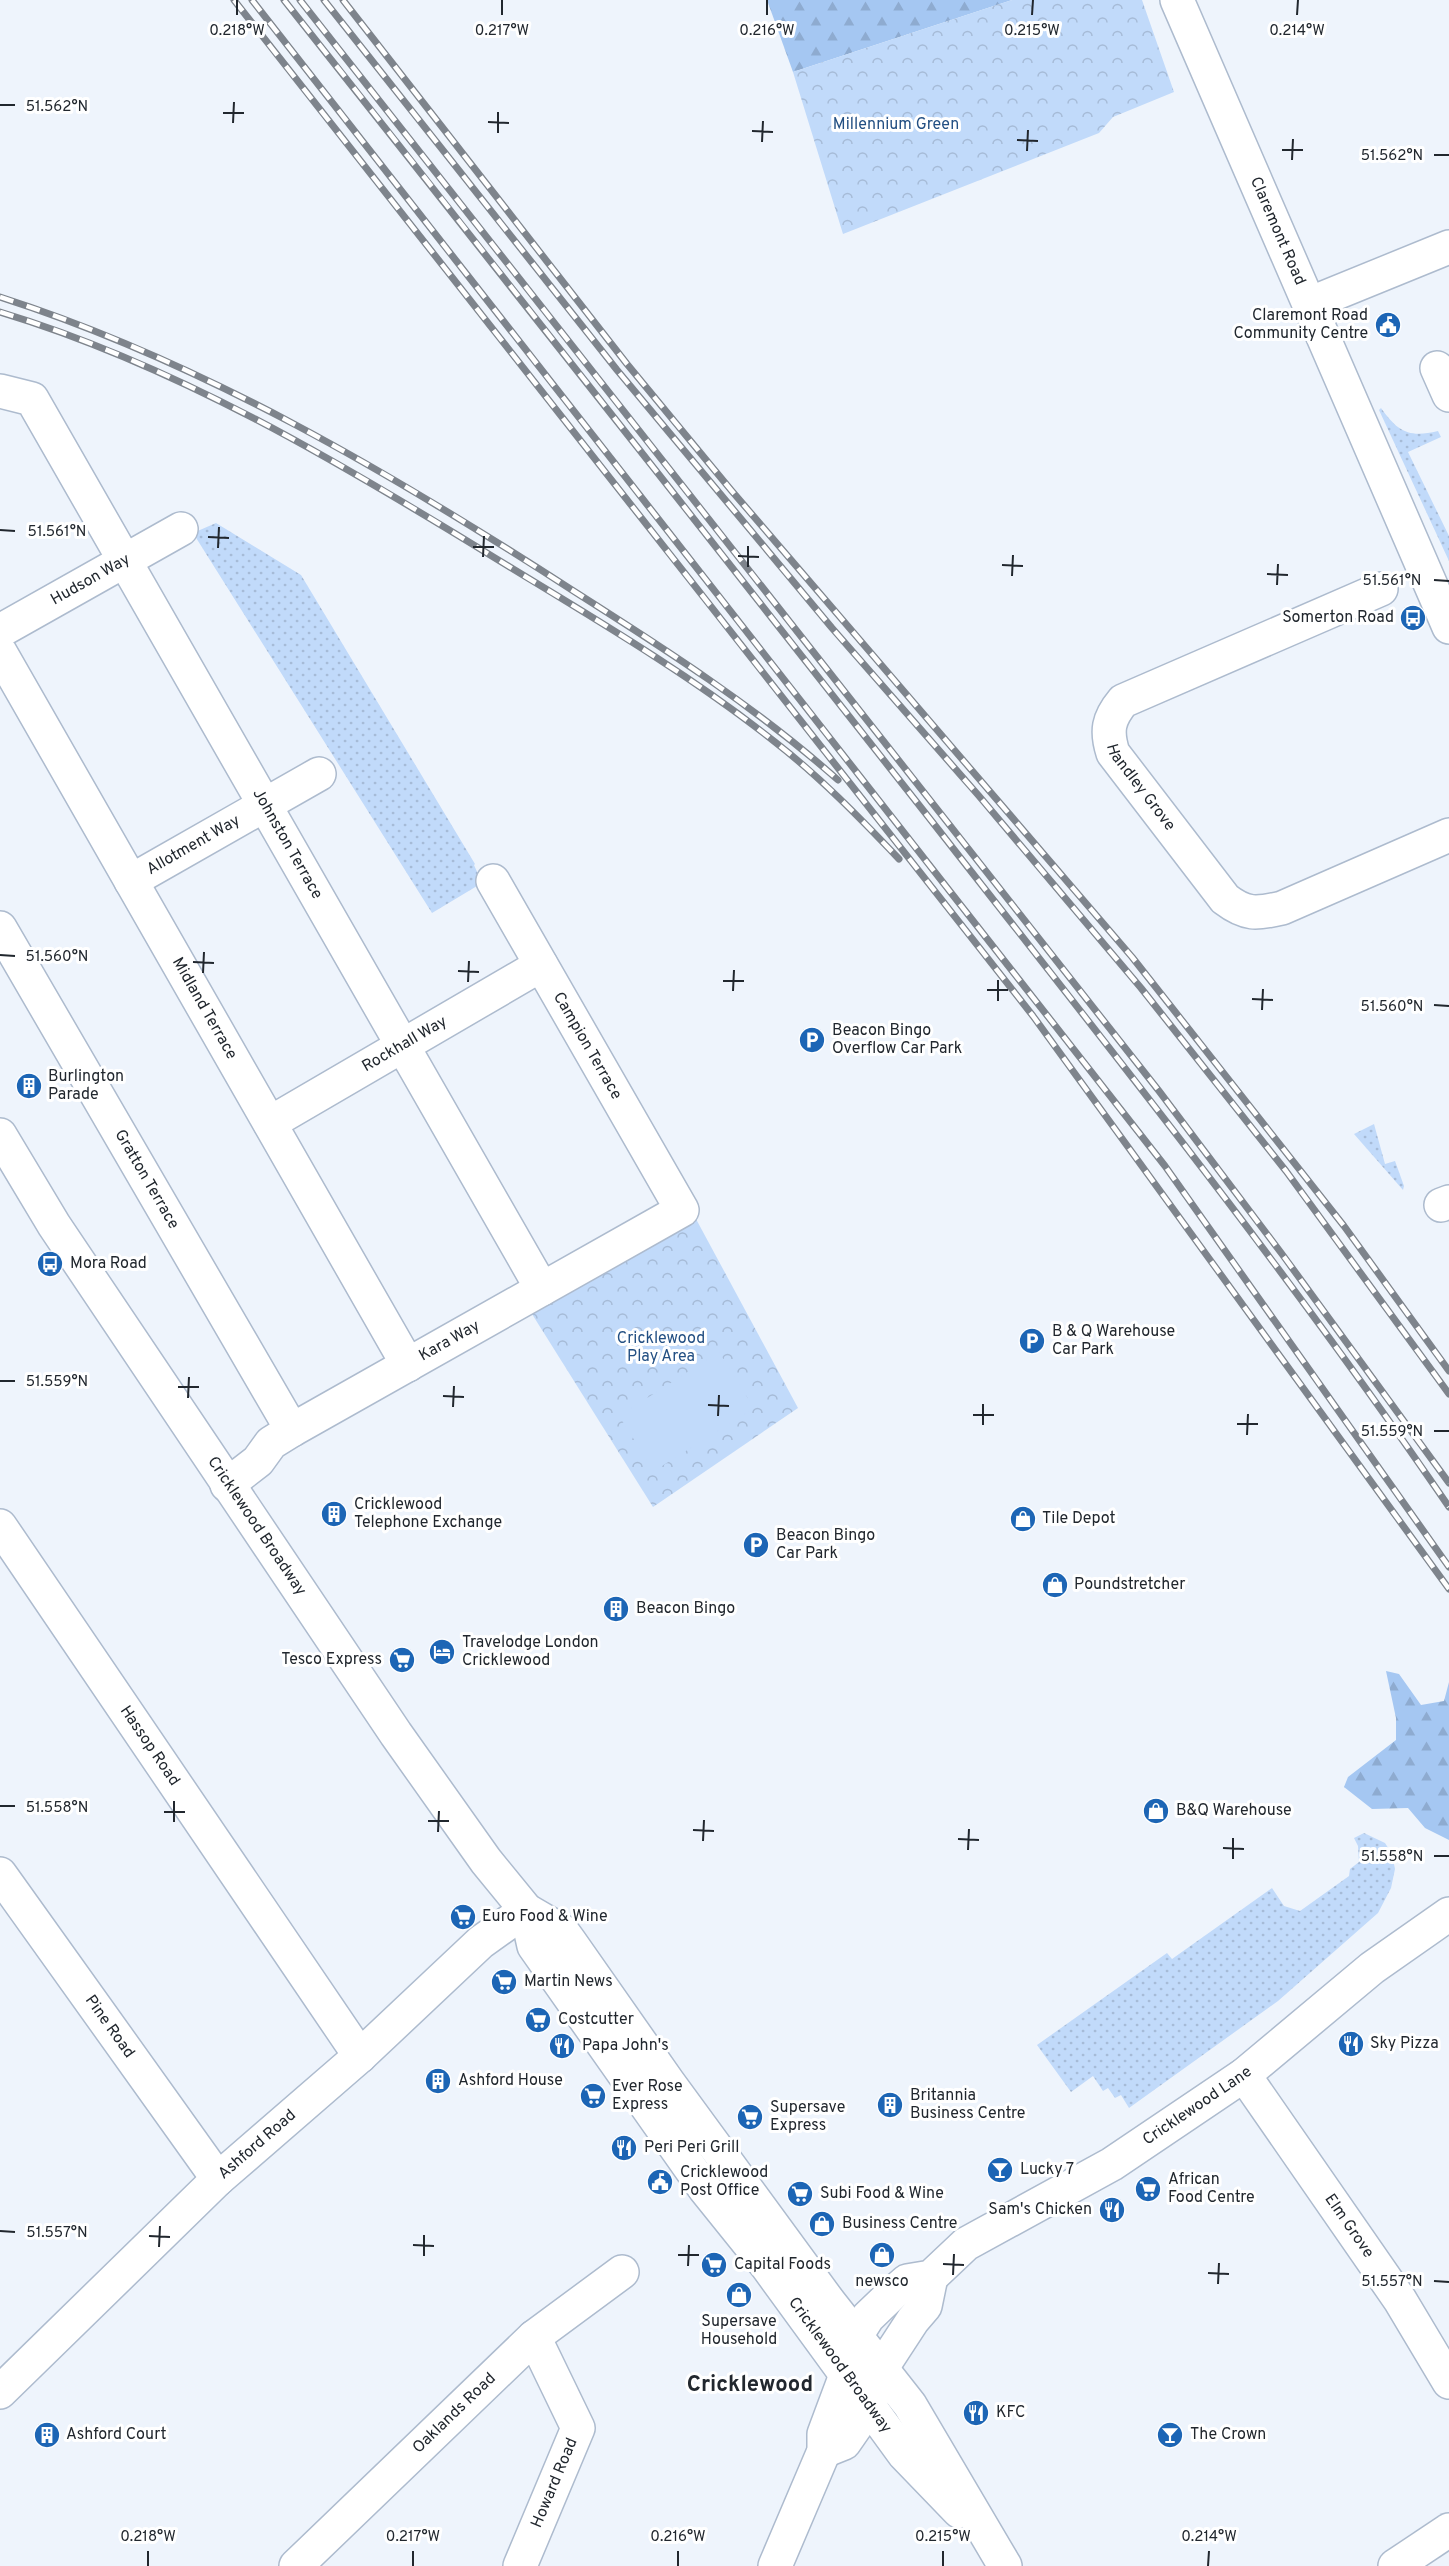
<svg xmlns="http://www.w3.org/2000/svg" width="1449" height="2566" font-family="Overpass,sans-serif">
<defs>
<pattern id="grass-dots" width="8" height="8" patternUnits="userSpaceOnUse" patternTransform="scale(1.5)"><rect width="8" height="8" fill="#c1dafa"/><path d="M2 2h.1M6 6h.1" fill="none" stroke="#a6bbd7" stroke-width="1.8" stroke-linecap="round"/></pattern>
<pattern id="forest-firs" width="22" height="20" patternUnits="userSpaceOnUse" patternTransform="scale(1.5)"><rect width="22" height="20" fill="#a5c7f2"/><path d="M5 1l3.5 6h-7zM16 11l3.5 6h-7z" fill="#8eabd0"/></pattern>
<pattern id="park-crowns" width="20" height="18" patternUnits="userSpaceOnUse" patternTransform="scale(1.5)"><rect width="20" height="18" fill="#c1dafa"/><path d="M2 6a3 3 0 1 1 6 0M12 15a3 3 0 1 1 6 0" fill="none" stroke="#a6bbd7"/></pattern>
</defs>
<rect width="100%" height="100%" fill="#eef4fc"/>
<g fill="url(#grass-dots)">
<path d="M1381 408C1398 432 1409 438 1438 431L1441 437 1408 452 1449 536V561L1379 410Z"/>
<path d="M216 523 301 575 475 864 474 865 482 883 432 913 193 533Z"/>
<path d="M1374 1124 1385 1164 1395 1161 1404 1186 1403 1190 1354 1134Z"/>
<path d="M1364 1833 1385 1843 1392 1854 1395 1869 1391 1888 1378 1913 1278 2001 1129 2108 1121 2095 1115 2098 1108 2088 1103 2091 1093 2076 1071 2092 1037 2045 1167 1953 1172 1959 1272 1888 1284 1906 1300 1911 1349 1876 1350 1869 1359 1862 1358 1846 1354 1838Z"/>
</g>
<g fill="url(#forest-firs)">
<path d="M767 0H1012L793 72Z"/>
<path d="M1386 1671 1399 1674 1421 1705 1444 1701 1449 1682V1840L1425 1828 1408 1808 1372 1809 1344 1787 1348 1777 1396 1740V1718Z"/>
</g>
<g fill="url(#park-crowns)">
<path d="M1012 0H1142L1174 92 1113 117 1099 133 843 234 793 72Z"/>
<path d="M696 1219 798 1408 653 1507 532 1314Z"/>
</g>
<path fill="#c1dafa" d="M719 1352 754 1408 654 1471 619 1416Z"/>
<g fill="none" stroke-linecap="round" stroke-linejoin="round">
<g stroke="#adbbce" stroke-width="36">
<g id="minor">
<path id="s1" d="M1177 0 1449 627"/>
<path d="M1309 304 1449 247"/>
<path d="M1437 368 1449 395"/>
<path id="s2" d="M0 391 32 399 542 1289"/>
<path id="s3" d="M1381 589 1123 701C1108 719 1106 731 1113 753L1225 899C1246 915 1256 914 1282 908L1449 835"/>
<path id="s4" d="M0 631 181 529"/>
<path id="s5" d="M0 652 408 1365"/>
<path id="s6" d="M131 881 319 774"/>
<path id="s7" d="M0 928 292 1430"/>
<path id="s8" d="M270 1123 541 965"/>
<path d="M1441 1205 1449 1202"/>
<path id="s9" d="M227 1485 258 1461 271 1443 292 1430 682 1210 493 881"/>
<path id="s10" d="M0 1526 360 2056"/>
<path id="s11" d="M0 1874 218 2179"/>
<path id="s12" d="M1244 2075 1400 2300 1449 2382"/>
<path id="s13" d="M0 2392 218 2179 360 2056 481 1942 526 1910"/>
<path id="s14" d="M296 2566 534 2337 622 2272"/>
<path id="s15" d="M520 2566 578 2428 534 2337"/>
<path d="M1395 2566 1449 2530"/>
</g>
</g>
<g stroke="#adbbce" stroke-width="36">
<g id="major">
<path id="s16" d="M0 1135 54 1225 396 1734 486 1861 526 1910 562 1931 570 1942 668 2082 829 2302 910 2405 1005 2566"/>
<path id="s17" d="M526 1910 534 1946 705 2189 767 2266 904 2454 959 2511"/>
<path d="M824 2451 844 2443 869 2407 881 2369 913 2320 925 2306 931 2277"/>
<path id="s18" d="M775 2566 824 2451V2434L846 2375 856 2336 868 2317 892 2294 907 2281 931 2277 966 2244 1112 2164 1244 2075 1372 1968 1449 1914"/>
</g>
</g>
<use href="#minor" stroke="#fff" stroke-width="33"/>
<use href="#major" stroke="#fff" stroke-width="33"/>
<g stroke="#7e848c" stroke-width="7">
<g id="rail">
<path d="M234 0 1033 1016 1449 1589"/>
<path d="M252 0 1165 1166 1449 1567"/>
<path d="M284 0C500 272 715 546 930 819 1107 1045 1287 1270 1449 1507"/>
<path d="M300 0 1159 1091 1282 1254 1449 1483"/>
<path d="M324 0 617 370 832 628 979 796 1141 988 1286 1171 1449 1394"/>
<path d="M343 0 627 364 731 490 1132 957 1344 1226 1449 1371"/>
<path d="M0 297C203 362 394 475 572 590 665 649 756 707 838 780"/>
<path d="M0 312C176 365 339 462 495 558 590 616 688 673 775 742 820 777 860 818 899 859"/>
</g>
</g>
<use href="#rail" stroke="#fff" stroke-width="4.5" stroke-dasharray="14" stroke-linecap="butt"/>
</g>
<path fill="none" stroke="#21272e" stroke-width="2" d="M237 15V0M502 15V0M767 15V0M1032 15 1033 0M1297 15 1298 0M0 105H15M223 113H244M488 122 509 123M233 123 234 102M752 131 773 132M498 133V112M1017 140 1038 141M762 142 763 121M1282 150H1303M1027 151 1028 130M1434 155H1449M1292 160 1293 139M0 530 15 531M208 537 229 538M473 547H494M218 548 219 527M738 556 759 557M483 557 484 536M1002 565 1023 566M748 567V546M1267 574 1288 575M1012 576 1013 555M1434 580 1449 581M1277 585 1278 564M0 955 15 956M193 962 214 963M458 971 479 972M203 973 204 952M723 981H744M468 982 469 961M987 990H1008M733 991 734 970M1252 999 1273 1000M998 1001V980M1434 1005 1449 1006M1262 1010 1263 989M0 1381H15M178 1387H199M443 1396 464 1397M188 1398 189 1377M708 1405 729 1406M453 1407 454 1386M973 1415H994M718 1416 719 1395M1237 1424H1258M983 1425V1404M1434 1431H1449M1247 1435 1248 1414M0 1806H15M164 1812H185M428 1821H449M174 1822V1801M693 1830 714 1831M438 1832 439 1811M958 1839 979 1840M703 1841 704 1820M1223 1848 1244 1849M968 1850 969 1829M1434 1856H1449M1233 1859V1838M0 2231 15 2232M149 2236 170 2237M413 2245 434 2246M159 2247 160 2226M678 2255H699M424 2256V2235M943 2264 964 2265M688 2266 689 2245M1208 2273 1229 2274M953 2275 954 2254M1434 2281 1449 2282M1218 2284 1219 2263M148 2566V2551M413 2566V2551M678 2566V2551M943 2566V2551M1208 2566 1209 2551"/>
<defs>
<g id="civic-disc" transform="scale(1.35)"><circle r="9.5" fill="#1c65b5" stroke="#fff"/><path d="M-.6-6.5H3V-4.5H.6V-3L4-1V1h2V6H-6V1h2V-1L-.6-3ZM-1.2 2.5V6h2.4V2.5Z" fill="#fff"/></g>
<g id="bus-disc" transform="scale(1.35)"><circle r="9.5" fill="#1c65b5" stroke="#fff"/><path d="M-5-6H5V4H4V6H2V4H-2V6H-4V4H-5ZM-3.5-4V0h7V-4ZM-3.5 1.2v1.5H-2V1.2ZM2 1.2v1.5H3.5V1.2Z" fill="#fff"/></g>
<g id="parking-disc" transform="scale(1.35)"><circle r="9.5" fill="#1c65b5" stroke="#fff"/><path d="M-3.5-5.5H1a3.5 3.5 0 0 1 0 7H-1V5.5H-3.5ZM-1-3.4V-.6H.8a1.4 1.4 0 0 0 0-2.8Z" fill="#fff"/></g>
<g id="building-disc" transform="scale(1.35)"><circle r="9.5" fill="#1c65b5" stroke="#fff"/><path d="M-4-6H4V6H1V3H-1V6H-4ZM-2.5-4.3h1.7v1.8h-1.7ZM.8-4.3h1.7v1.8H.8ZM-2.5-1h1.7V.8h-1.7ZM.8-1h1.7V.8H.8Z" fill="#fff"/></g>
<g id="shop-disc" transform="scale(1.35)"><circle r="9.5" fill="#1c65b5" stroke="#fff"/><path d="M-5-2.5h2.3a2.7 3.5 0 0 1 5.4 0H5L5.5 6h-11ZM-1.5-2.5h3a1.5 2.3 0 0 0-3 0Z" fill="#fff"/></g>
<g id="hotel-disc" transform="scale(1.35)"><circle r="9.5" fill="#1c65b5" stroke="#fff"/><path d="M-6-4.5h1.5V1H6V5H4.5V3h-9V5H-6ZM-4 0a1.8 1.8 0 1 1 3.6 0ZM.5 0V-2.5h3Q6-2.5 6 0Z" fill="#fff"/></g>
<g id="supermarket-disc" transform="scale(1.35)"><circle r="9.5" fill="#1c65b5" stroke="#fff"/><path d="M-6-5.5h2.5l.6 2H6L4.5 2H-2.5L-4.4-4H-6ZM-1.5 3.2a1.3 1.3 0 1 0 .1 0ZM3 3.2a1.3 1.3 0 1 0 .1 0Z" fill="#fff"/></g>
<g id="restaurant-disc" transform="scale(1.35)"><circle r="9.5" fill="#1c65b5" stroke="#fff"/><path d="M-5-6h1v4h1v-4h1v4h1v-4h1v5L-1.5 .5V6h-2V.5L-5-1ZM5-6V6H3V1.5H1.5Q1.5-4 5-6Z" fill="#fff"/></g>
<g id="bar-disc" transform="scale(1.35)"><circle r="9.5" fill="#1c65b5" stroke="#fff"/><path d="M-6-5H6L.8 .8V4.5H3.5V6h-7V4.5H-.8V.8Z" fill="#fff"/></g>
</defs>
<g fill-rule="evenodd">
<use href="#civic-disc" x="1388" y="325"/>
<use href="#bus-disc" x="1413" y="618"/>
<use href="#parking-disc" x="812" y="1040"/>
<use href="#building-disc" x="29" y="1086"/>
<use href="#bus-disc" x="50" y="1264"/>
<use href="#parking-disc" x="1032" y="1341"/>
<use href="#building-disc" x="334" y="1514"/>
<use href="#shop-disc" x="1023" y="1519"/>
<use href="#parking-disc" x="756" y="1545"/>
<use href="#shop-disc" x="1055" y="1585"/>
<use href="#building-disc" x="616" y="1609"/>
<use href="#hotel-disc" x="442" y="1652"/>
<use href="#supermarket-disc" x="402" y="1660"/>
<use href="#shop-disc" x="1156" y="1811"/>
<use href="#supermarket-disc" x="463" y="1917"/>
<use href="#supermarket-disc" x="504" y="1982"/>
<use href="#supermarket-disc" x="538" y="2020"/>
<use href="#restaurant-disc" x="1351" y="2044"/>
<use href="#restaurant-disc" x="562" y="2046"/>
<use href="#building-disc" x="438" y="2081"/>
<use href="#supermarket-disc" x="593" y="2096"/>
<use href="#building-disc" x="890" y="2105"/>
<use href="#supermarket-disc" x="750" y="2117"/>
<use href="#restaurant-disc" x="624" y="2148"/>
<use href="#bar-disc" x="1000" y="2170"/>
<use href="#civic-disc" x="660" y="2182"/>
<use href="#supermarket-disc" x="1148" y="2189"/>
<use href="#supermarket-disc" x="800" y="2194"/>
<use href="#restaurant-disc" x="1112" y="2210"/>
<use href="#shop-disc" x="822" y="2224"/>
<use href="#shop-disc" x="882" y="2255"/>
<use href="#supermarket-disc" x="714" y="2265"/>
<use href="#shop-disc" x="739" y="2295"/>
<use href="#restaurant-disc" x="976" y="2413"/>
<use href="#building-disc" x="47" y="2435"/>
<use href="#bar-disc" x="1170" y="2435"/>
</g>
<g text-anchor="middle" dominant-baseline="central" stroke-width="6" stroke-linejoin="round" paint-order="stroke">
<g font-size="16" fill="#224f83" stroke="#fff">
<text x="896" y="125">Millennium Green</text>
<text x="661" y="1339">Cricklewood<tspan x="661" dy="18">Play Area</tspan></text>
</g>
<g font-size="16" fill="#21272e" stroke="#fff">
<text stroke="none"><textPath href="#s1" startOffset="252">Claremont Road</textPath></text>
<text stroke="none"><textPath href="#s4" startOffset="104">Hudson Way</textPath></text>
<text stroke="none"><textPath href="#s3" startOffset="381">Handley Grove</textPath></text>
<text stroke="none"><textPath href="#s2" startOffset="546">Johnston Terrace</textPath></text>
<text stroke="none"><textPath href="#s6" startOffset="72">Allotment Way</textPath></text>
<text stroke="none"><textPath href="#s5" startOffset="411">Midland Terrace</textPath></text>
<text stroke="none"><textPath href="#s8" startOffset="156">Rockhall Way</textPath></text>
<text transform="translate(587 1046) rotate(60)">Campion Terrace</text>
<text stroke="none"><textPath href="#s7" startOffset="291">Gratton Terrace</textPath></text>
<text stroke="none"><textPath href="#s9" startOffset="267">Kara Way</textPath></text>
<text stroke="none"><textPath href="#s16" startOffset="468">Cricklewood Broadway</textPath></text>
<text stroke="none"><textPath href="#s10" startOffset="266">Hassop Road</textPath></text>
<text stroke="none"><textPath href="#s11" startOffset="188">Pine Road</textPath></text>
<text stroke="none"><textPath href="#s18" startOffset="663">Cricklewood Lane</textPath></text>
<text stroke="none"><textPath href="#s13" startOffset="357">Ashford Road</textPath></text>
<text stroke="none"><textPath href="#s12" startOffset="184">Elm Grove</textPath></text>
<text stroke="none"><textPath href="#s17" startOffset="556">Cricklewood Broadway</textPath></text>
<text stroke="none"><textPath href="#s14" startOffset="220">Oaklands Road</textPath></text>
<text stroke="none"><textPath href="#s15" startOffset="90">Howard Road</textPath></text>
</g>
<g font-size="16" fill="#21272e" stroke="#fff" text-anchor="start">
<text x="1368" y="316" text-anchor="end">Claremont Road<tspan x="1368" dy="18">Community Centre</tspan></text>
<text x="1394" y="618" text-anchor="end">Somerton Road</text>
<text x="832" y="1031">Beacon Bingo<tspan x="832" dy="18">Overflow Car Park</tspan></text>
<text x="48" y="1077">Burlington<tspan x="48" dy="18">Parade</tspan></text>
<text x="70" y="1264">Mora Road</text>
<text x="1052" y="1332">B &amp; Q Warehouse<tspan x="1052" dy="18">Car Park</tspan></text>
<text x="354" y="1505">Cricklewood<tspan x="354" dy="18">Telephone Exchange</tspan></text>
<text x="1042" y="1519">Tile Depot</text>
<text x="776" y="1536">Beacon Bingo<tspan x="776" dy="18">Car Park</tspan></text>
<text x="1074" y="1585">Poundstretcher</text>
<text x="636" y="1609">Beacon Bingo</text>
<text x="462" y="1643">Travelodge London<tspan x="462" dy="18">Cricklewood</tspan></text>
<text x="382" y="1660" text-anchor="end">Tesco Express</text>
<text x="1176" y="1811">B&amp;Q Warehouse</text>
<text x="482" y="1917">Euro Food &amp; Wine</text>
<text x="524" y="1982">Martin News</text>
<text x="558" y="2020">Costcutter</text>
<text x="1370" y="2044">Sky Pizza</text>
<text x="582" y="2046">Papa John's</text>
<text x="458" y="2081">Ashford House</text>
<text x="612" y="2087">Ever Rose<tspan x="612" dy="18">Express</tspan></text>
<text x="910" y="2096">Britannia<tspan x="910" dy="18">Business Centre</tspan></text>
<text x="770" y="2108">Supersave<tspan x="770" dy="18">Express</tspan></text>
<text x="644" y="2148">Peri Peri Grill</text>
<text x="1020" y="2170">Lucky 7</text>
<text x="680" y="2173">Cricklewood<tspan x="680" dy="18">Post Office</tspan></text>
<text x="1168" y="2180">African<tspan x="1168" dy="18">Food Centre</tspan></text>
<text x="820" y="2194">Subi Food &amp; Wine</text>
<text x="1092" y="2210" text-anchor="end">Sam's Chicken</text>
<text x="842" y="2224">Business Centre</text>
<text x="734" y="2265">Capital Foods</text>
<text x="882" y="2282" text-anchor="middle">newsco</text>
<text x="739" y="2322" text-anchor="middle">Supersave<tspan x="739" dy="18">Household</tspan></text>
<text x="996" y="2413">KFC</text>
<text x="66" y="2435">Ashford Court</text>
<text x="1190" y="2435">The Crown</text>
</g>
<g font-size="22" font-weight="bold" fill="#21272e" stroke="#fff">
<text x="750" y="2385">Cricklewood</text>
</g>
</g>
<g font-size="15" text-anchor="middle" fill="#21272e" stroke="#fff" stroke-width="6" stroke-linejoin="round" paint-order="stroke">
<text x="237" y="35">0.218°W</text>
<text x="502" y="35">0.217°W</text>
<text x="767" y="35">0.216°W</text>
<text x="1032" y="35">0.215°W</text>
<text x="1297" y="35">0.214°W</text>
<text x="57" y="111">51.562°N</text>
<text x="1392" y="160">51.562°N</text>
<text x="57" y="536">51.561°N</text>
<text x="1392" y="585">51.561°N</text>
<text x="57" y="961">51.560°N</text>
<text x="1392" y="1011">51.560°N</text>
<text x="57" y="1386">51.559°N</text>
<text x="1392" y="1436">51.559°N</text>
<text x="57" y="1812">51.558°N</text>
<text x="1392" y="1861">51.558°N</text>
<text x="57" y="2237">51.557°N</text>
<text x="1392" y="2286">51.557°N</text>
<text x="148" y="2541">0.218°W</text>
<text x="413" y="2541">0.217°W</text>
<text x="678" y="2541">0.216°W</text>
<text x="943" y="2541">0.215°W</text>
<text x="1209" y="2541">0.214°W</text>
</g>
</svg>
